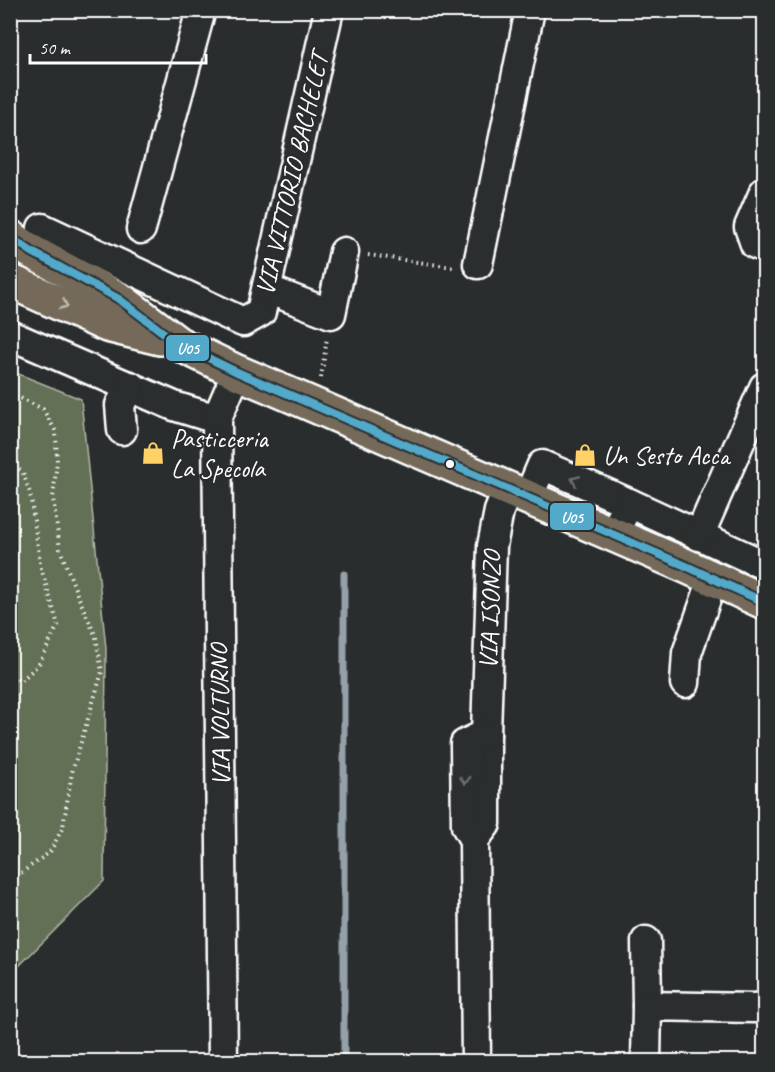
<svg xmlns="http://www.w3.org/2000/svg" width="775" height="1072" font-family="Caveat,sans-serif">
<rect width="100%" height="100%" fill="#2a2d2e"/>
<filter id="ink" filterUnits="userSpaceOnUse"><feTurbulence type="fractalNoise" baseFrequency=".0167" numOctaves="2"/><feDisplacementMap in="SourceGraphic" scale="12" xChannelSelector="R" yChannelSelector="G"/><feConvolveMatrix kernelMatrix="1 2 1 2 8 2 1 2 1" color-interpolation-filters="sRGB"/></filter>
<g filter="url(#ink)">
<path fill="#646f56" stroke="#b2b7aa" stroke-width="1.5" d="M11 371 81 399 106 649 104 881 11 974Z"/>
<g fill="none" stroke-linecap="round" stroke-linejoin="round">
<path stroke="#94a1a9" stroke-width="7" d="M344 574V1062"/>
<g stroke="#fff" stroke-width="33">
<g id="minor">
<path d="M764 192 749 227 755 244 764 248"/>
<path d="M42 228 243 322 261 312 329 10"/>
<path d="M141 229 201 10"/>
<path d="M478 264 530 10"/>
<path d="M267 289 331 314 344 252"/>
<path d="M10 335 174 406 203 415 217 418"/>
<path d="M122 430 120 405 130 386"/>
<path d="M528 498 542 465 629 503"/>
<path d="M613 535 629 503 764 565"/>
<path d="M699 536 764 387"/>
<path d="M685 683 687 653 713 579"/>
<path d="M474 840 486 824V734L492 546 499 511 508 489"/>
<path d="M646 941 647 1006"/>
<path d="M223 1062 217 418 237 372"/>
<path d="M476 1062 474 840 466 826 465 744 486 734"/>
<path d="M646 1062 647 1006 754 1008 764 1007"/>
</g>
</g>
<g stroke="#fff" stroke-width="38">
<g id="major">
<path d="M10 237 32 252 119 299 177 343 237 372 686 566 764 602"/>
<path d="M10 281 107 325 160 338"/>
</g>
</g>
<g stroke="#fff" stroke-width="4" stroke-dasharray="1.5 4.5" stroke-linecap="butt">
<path d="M368 255 453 267"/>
<path d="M321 378 327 338"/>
<path d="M10 393 43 409 56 432 57 461 53 498 60 549 77 594 96 637 102 672 72 772 63 827 50 852 10 881"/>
<path d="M10 461 23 473 30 493 41 568 58 625 39 664 21 681 10 675"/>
</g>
<use href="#minor" stroke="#2a2d2e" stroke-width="28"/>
<use href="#major" stroke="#746a5a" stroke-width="33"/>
<g stroke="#2a2d2e" stroke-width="12">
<path id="bus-1" d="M10 237 32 252 119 299 177 343 237 372 686 566 764 602"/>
</g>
<use href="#bus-1" stroke="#52a9ca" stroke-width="8"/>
</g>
<defs><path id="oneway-chevron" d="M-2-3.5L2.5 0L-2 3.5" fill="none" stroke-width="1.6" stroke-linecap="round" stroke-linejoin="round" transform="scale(1.5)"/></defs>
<use stroke="#c0bcb5" href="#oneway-chevron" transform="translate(64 305) rotate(24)"/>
<g stroke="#6a6c6d">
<use href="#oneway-chevron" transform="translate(575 480) rotate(-157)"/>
<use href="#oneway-chevron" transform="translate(465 780) rotate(90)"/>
</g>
</g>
<defs>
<g id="shop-bare" transform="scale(1.8)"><path d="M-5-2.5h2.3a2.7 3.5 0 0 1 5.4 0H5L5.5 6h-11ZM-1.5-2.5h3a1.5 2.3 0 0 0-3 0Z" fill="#ffd166" stroke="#2a2d2e" stroke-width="2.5" paint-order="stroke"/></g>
</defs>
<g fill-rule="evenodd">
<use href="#shop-bare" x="153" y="453"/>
<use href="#shop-bare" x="585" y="455"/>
</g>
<circle fill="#fff" stroke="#2a2d2e" stroke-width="2" cx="450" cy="464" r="5"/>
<g text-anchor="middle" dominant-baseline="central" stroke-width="4.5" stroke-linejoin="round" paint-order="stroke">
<g font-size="26" fill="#fff" stroke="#2a2d2e">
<text transform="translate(292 174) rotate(-77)">VIA VITTORIO BACHELET</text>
<text transform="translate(490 610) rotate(-88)">VIA ISONZO</text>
<text transform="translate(220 715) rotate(-91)">VIA VOLTURNO</text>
</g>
<g font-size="26" fill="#fff" stroke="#2a2d2e" text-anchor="start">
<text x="171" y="438">Pasticceria<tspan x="171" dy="30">La Specola</tspan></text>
<text x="603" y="455">Un Sesto Acca</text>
</g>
</g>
<g stroke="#2a2d2e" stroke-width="2">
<rect x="165" y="334" width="45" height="28" rx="6" fill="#52a9ca"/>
<rect x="549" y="502" width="46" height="29" rx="6" fill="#52a9ca"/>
</g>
<g font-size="16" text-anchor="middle" font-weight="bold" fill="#fff">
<text x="188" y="354">U05</text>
<text x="572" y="523">U05</text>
</g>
<rect width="775" height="1072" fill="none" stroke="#2a2d2e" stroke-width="36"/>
<rect x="18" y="18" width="739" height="1036" fill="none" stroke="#fff" stroke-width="2" filter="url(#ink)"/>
<path d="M30 54v9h176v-9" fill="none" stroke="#ffffff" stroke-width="3"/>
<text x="39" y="54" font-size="18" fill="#ffffff" stroke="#2a2d2e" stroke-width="4.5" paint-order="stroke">50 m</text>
</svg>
